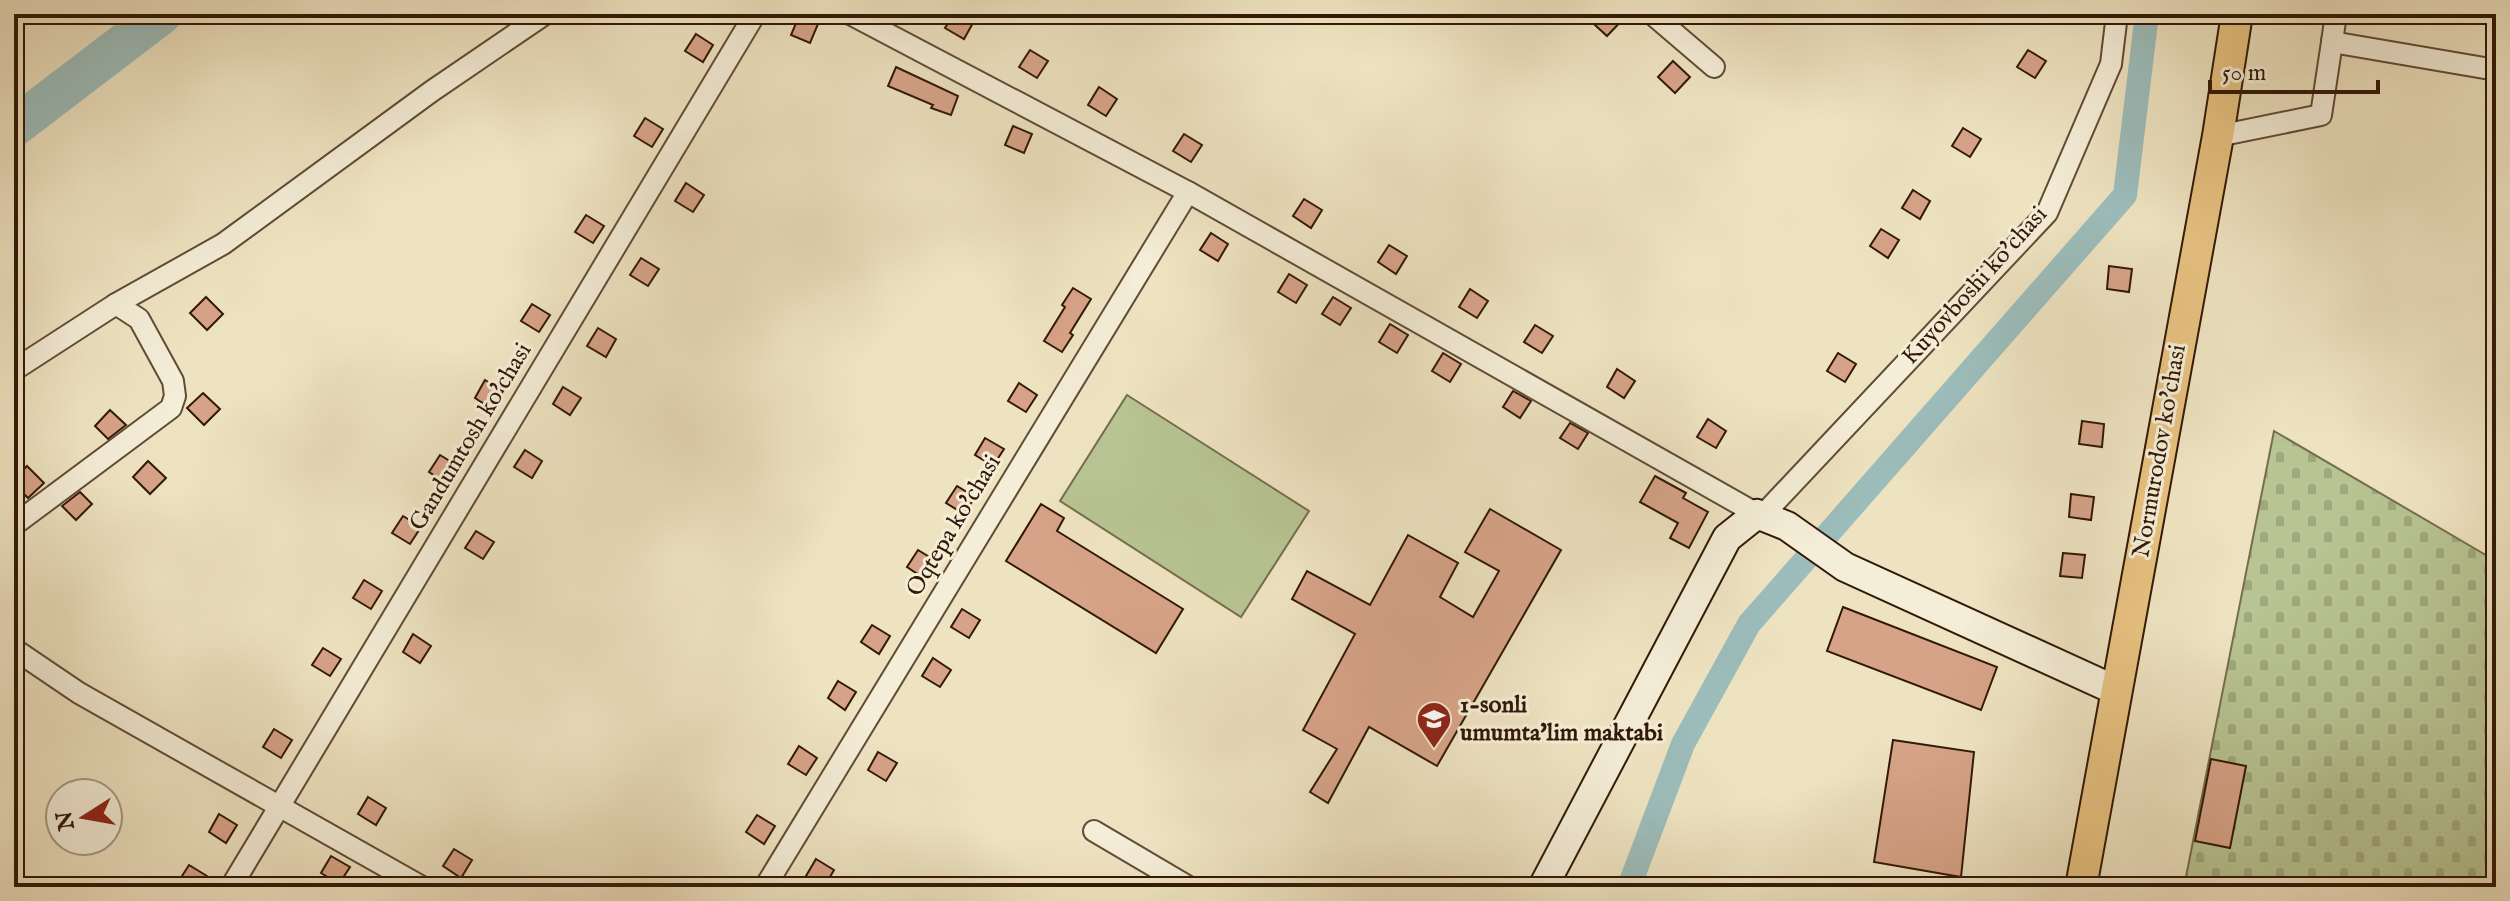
<svg xmlns="http://www.w3.org/2000/svg" width="2510" height="901" font-family="'IM FELL English',serif">
<defs>
<pattern id="cemetery-stones" width="16" height="16" patternUnits="userSpaceOnUse" patternTransform="scale(2)"><rect width="16" height="16" fill="#b8c493"/><path d="M2 7V4a2 2 0 0 1 4 0v3zM10 15v-3a2 2 0 0 1 4 0v3z" fill="#9fa87d"/></pattern>
</defs>
<rect width="100%" height="100%" fill="#eee3c1"/>
<filter id="stains"><feTurbulence type="fractalNoise" baseFrequency=".0025" numOctaves="4"/><feColorMatrix values="0 0 0 0 .2 0 0 0 0 .09 0 0 0 0 .02 0 0 0 .5 -.17"/></filter>
<radialGradient id="worn" r=".72"><stop offset=".6" stop-color="#630" stop-opacity="0"/><stop offset="1" stop-color="#630" stop-opacity=".3"/></radialGradient>
<path fill="url(#cemetery-stones)" stroke="#756e4d" stroke-width="2" d="M2274 431 2496 561V887H2184Z"/>
<path fill="#b8c493" stroke="#756e4d" stroke-width="2" d="M1127 395 1309 511 1241 617 1060 501Z"/>
<g fill="none" stroke-linecap="round" stroke-linejoin="round">
<path stroke="#9cbdbb" stroke-width="24" d="M1629 887 1683 744 1749 624 2125 195 2147 14"/>
<path stroke="#9cbdbb" stroke-width="40" d="M14 127 162 14"/>
</g>
<g fill="#d7a388" stroke="#321807" stroke-width="2">
<path d="M954 14H963L974 21 964 39 945 28Z"/>
<path d="M1583 14H1628L1607 36Z"/>
<path d="M799 16 818 24 810 43 791 35Z"/>
<path d="M696 34 713 45 703 62 685 51Z"/>
<path d="M1030 50 1048 61 1037 78 1019 67Z"/>
<path d="M2028 50 2046 61 2035 78 2017 67Z"/>
<path d="M1673 61 1690 77 1675 93 1658 77Z"/>
<path d="M896 67 958 96 951 115 931 108 933 105 888 86Z"/>
<path d="M1099 87 1117 99 1106 116 1088 105Z"/>
<path d="M645 118 663 129 652 147 634 136Z"/>
<path d="M1013 126 1032 134 1024 153 1005 145Z"/>
<path d="M1963 128 1981 139 1970 157 1952 146Z"/>
<path d="M1184 134 1202 145 1191 162 1173 151Z"/>
<path d="M686 183 704 195 693 212 675 201Z"/>
<path d="M1913 190 1930 201 1920 219 1902 208Z"/>
<path d="M1304 199 1322 210 1311 228 1293 216Z"/>
<path d="M586 215 604 226 593 243 575 232Z"/>
<path d="M1881 229 1899 240 1888 258 1870 246Z"/>
<path d="M1211 233 1228 244 1218 261 1200 250Z"/>
<path d="M1389 245 1407 256 1396 274 1378 262Z"/>
<path d="M641 258 659 269 648 286 630 275Z"/>
<path d="M2109 266 2132 269 2129 292 2107 289Z"/>
<path d="M1289 274 1307 285 1296 303 1278 292Z"/>
<path d="M1073 288 1091 299 1070 333 1073 335 1062 352 1044 341 1065 307 1062 305Z"/>
<path d="M1470 289 1488 301 1477 318 1459 307Z"/>
<path d="M206 297 223 314 207 330 190 313Z"/>
<path d="M1333 297 1351 308 1340 325 1322 314Z"/>
<path d="M532 304 550 315 539 332 521 321Z"/>
<path d="M1390 324 1408 335 1397 353 1379 342Z"/>
<path d="M1535 325 1553 336 1542 353 1524 342Z"/>
<path d="M598 328 616 339 606 357 587 346Z"/>
<path d="M1443 353 1461 364 1450 382 1432 371Z"/>
<path d="M1838 353 1856 364 1845 382 1827 371Z"/>
<path d="M1617 369 1635 381 1624 398 1607 387Z"/>
<path d="M485 380 503 391 492 409 475 398Z"/>
<path d="M1019 383 1037 395 1026 412 1008 401Z"/>
<path d="M563 387 581 398 570 415 553 404Z"/>
<path d="M1513 391 1531 401 1520 418 1503 407Z"/>
<path d="M203 393 220 409 204 425 187 408Z"/>
<path d="M110 410 126 425 108 439 95 426Z"/>
<path d="M1708 419 1726 431 1716 448 1697 437Z"/>
<path d="M2082 421 2104 424 2102 447 2079 444Z"/>
<path d="M1570 423 1588 433 1578 449 1560 438Z"/>
<path d="M985 438 1004 449 993 466 975 455Z"/>
<path d="M525 450 542 461 532 478 514 467Z"/>
<path d="M440 455 458 466 447 484 429 472Z"/>
<path d="M148 461 166 478 150 494 133 477Z"/>
<path d="M27 466 44 483 28 498 14 484V479Z"/>
<path d="M1655 476 1686 493 1683 498 1708 512 1689 548 1670 538 1678 523 1640 502Z"/>
<path d="M957 486 975 497 964 514 946 503Z"/>
<path d="M80 492 92 504 76 520 62 506Z"/>
<path d="M2071 494 2094 497 2091 520 2069 517Z"/>
<path d="M1041 504 1064 518 1057 531 1183 609 1156 653 1006 561Z"/>
<path d="M1490 509 1561 550 1437 766 1369 727 1328 803 1310 792 1337 749 1303 730 1355 634 1292 599 1307 571 1370 605 1408 535 1458 563 1440 597 1473 617 1499 571 1465 552Z"/>
<path d="M403 516 421 527 410 544 392 533Z"/>
<path d="M476 531 494 542 483 559 465 548Z"/>
<path d="M918 550 936 561 925 579 907 567Z"/>
<path d="M2063 553 2085 555 2082 578 2060 576Z"/>
<path d="M364 580 382 591 371 609 353 598Z"/>
<path d="M1843 607 1997 667 1981 710 1827 651Z"/>
<path d="M962 609 980 620 969 638 951 627Z"/>
<path d="M872 625 890 636 879 654 861 642Z"/>
<path d="M413 634 431 646 420 663 403 652Z"/>
<path d="M323 648 341 659 330 676 312 665Z"/>
<path d="M933 658 951 670 940 687 922 676Z"/>
<path d="M838 681 856 692 845 710 828 698Z"/>
<path d="M274 729 292 740 281 758 263 747Z"/>
<path d="M1893 740 1974 752 1961 877 1874 862Z"/>
<path d="M799 746 817 758 806 775 788 764Z"/>
<path d="M878 752 897 763 886 781 868 770Z"/>
<path d="M2211 759 2246 766 2230 848 2195 841Z"/>
<path d="M368 797 386 808 376 825 358 814Z"/>
<path d="M219 814 237 825 226 843 209 832Z"/>
<path d="M757 815 775 826 764 844 746 832Z"/>
<path d="M454 849 472 860 461 878 443 866Z"/>
<path d="M331 856 350 867 339 884 321 873Z"/>
<path d="M816 859 834 870 824 887 806 876Z"/>
<path d="M189 865 207 876 200 887H175Z"/>
</g>
<g fill="none" stroke-linecap="round" stroke-linejoin="round">
<g stroke="#614b36" stroke-width="24">
<g id="street">
<path d="M850 14 1188 192 1757 514"/>
<path d="M1652 14 1714 67"/>
<path d="M2332 42 2336 14"/>
<path d="M2218 136 2321 115 2332 42 2496 70"/>
<path d="M14 370 116 304 223 244 432 91 545 14"/>
<path d="M1762 516 2047 213 2111 64 2117 14"/>
<path d="M14 525 171 408 175 396 173 381 139 319 116 304"/>
<path d="M14 649 79 693 422 887"/>
<path d="M1094 831 1189 887"/>
<path d="M231 887 755 14"/>
<path d="M765 887 1188 192"/>
</g>
</g>
<g stroke="#321807" stroke-width="32">
<path id="secondary" d="M1543 887 1727 538 1757 514 1787 526 1845 567 2115 690"/>
</g>
<g stroke="#321807" stroke-width="34">
<path id="primary" d="M2081 887 2218 136 2237 14"/>
</g>
<use href="#street" stroke="#f4edd7" stroke-width="20"/>
<use href="#secondary" stroke="#f4edd7" stroke-width="28"/>
<use href="#primary" stroke="#e7c280" stroke-width="30"/>
</g>
<defs>
<g id="school-pin" transform="scale(1.8)"><path d="M0 17L-7.5 6A9.5 9.5 0 1 1 7.5 6Z" fill="#8f2418" stroke="#f4edd7"/><path d="M0-5L7-2L0 1L-7-2ZM-4 1L0 2.5L4 1V4Q0 6-4 4Z" fill="#fff"/></g>
</defs>
<g fill-rule="evenodd">
<use href="#school-pin" x="1434" y="719"/>
</g>
<g text-anchor="middle" dominant-baseline="central" stroke-width="6" stroke-linejoin="round" paint-order="stroke">
<g font-size="24" fill="#321807" stroke="#f4edd7">
<text transform="translate(1975 286) rotate(-48)">Kuyovboshi ko'chasi</text>
<text transform="translate(471 437) rotate(-59)">Gandumtosh ko'chasi</text>
<text transform="translate(2160 451) rotate(-80)">Normurodov ko'chasi</text>
<text transform="translate(954 526) rotate(-59)">Oqtepa ko'chasi</text>
</g>
<g font-size="24" font-weight="bold" fill="#321807" stroke="#f4edd7" text-anchor="start">
<text x="1460" y="705">1-sonli<tspan x="1460" dy="28">umumta'lim maktabi</tspan></text>
</g>
</g>
<rect width="2510" height="901" fill="none" stroke="#eee3c1" stroke-width="48"/>
<rect x="16" y="16" width="2478" height="869" fill="none" stroke="#321807" stroke-width="4"/>
<rect x="24" y="24" width="2462" height="853" fill="none" stroke="#321807" stroke-width="2"/>
<g transform="translate(84 817) rotate(259)"><circle r="38" fill="#f4edd7" stroke="#a69884" stroke-width="2"/>
<path d="M0-6L14 30L0 20L-14 30Z" fill="#8f2418"/>
<text y="-12" font-size="22" font-weight="bold" text-anchor="middle" fill="#321807">N</text>
</g>
<path d="M2210 80v12h168v-12" fill="none" stroke="#321807" stroke-width="4"/>
<text x="2222" y="80" font-size="24" fill="#321807" stroke="#f4edd7" stroke-width="6" paint-order="stroke">50 m</text>
<rect width="100%" height="100%" filter="url(#stains)"/>
<rect width="100%" height="100%" fill="url(#worn)"/>
</svg>
